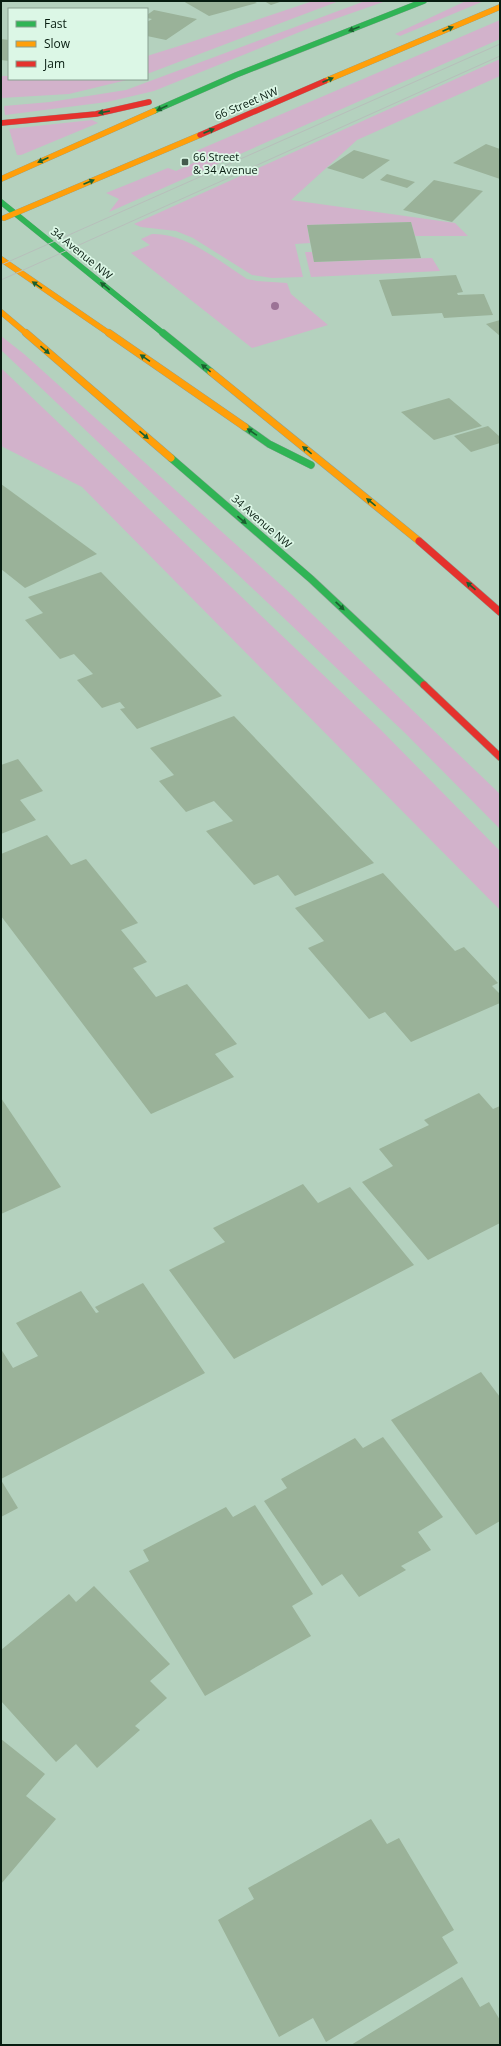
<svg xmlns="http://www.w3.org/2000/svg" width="501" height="2046" font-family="'Open Sans',sans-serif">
<rect width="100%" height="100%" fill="#b4d1be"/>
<g fill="#d2b2cb">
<path d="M313 1H339L147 74V56L179 46Z"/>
<path d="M365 1H386L312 27 154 91 107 102 5 115 4 106 50 102 126 90Z"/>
<path d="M466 1H484L400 36 395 34Z"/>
<path d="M500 20V39L109 212 119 199 106 193 168 168 176 171 208 156 196 151Z"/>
<path d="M500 59V76L357 140 291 200 455 223 468 236H415L411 222 307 225 310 243 295 244 303 277 272 278 252 275 193 238 176 231 141 227 134 224Z"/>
<path d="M1 76H9V79H131L69 94 1 98Z"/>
<path d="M92 120 98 123 21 155H17L9 129Z"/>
<path d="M152 234C186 233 219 261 247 279L257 281 287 283 291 294 328 325 252 348 131 253 150 245 141 239Z"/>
<path d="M305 252H312L314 262 432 258 440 271 311 277Z"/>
<path d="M1 336 24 354 291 594 500 794V829L405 733 1 350Z"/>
<path d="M1 368 379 728 500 851V910L82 487 1 446Z"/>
</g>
<g fill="#9ab299">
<path d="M183 1H253L257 3 209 16Z"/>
<path d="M264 1H283L271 5Z"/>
<path d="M154 10 197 19 166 40 147 36V22L152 19 147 18V15Z"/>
<path d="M1 39 9 40V61L1 60Z"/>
<path d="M486 144 500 149V179L453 163Z"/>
<path d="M354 150 390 160 363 179 327 168Z"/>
<path d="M387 174 415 182 407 188 380 180Z"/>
<path d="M434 180 483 191 452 222 403 210Z"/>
<path d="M411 222 421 258 314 262 307 225Z"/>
<path d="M456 275 463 292 457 293 458 295 484 294 493 315 444 318 442 313 392 316 379 280Z"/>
<path d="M500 320V336L486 324Z"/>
<path d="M449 398 482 426 434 440 401 412Z"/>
<path d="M488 426 500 437V443L471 452 454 436Z"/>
<path d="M1 484 97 554 25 588 1 569Z"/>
<path d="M101 572 222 696 137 729 120 709 125 708 120 702 102 708 77 680 93 674 74 654 60 659 25 620 43 613 28 597Z"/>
<path d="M234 716 374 863 295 896 278 875 254 885 206 831 233 821 214 801 186 812 159 781 174 775 150 748Z"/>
<path d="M18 759 43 791 20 800 36 820 1 834V765Z"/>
<path d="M47 835 71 865 86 859 138 923 121 930 147 962 133 968 156 997 187 984 237 1044 215 1054 234 1077 151 1114 1 916V854Z"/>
<path d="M383 873 455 951 464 947 498 983 492 986 500 994V1003L411 1042 385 1012 369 1019 308 948 324 941 295 908Z"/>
<path d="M479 1093 493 1109 500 1106V1223L428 1260 362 1182 393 1166 379 1149 429 1125 424 1120Z"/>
<path d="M1 1098 61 1187 1 1214Z"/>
<path d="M303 1184 318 1203 350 1187 414 1265 234 1359 169 1270 225 1242 213 1228Z"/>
<path d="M143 1283 205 1373 1 1479V1349L13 1368 38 1356 16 1323 81 1291 96 1313 99 1312 95 1307Z"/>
<path d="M481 1372 500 1397V1521L476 1535 391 1420Z"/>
<path d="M383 1437 443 1517 418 1532 431 1550 401 1566 406 1570 359 1597 342 1574 322 1586 264 1501 287 1488 281 1479 355 1438 363 1448Z"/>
<path d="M1 1480 18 1508 1 1517Z"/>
<path d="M255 1505 313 1594 292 1606 311 1636 205 1696 129 1571 149 1561 143 1550 226 1507 233 1517Z"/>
<path d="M94 1586 170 1664 150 1681 167 1698 135 1726 140 1730 97 1768 76 1744 56 1762 1 1701V1650L69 1594 76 1602Z"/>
<path d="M1 1739 45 1774 26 1796 56 1819 1 1884Z"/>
<path d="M371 1819 387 1844 399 1838 454 1930 442 1937 458 1963 326 2042 313 2018 279 2037 218 1920 254 1899 248 1888Z"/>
<path d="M462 1977 480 2007 489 2002 500 2020V2045H351Z"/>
</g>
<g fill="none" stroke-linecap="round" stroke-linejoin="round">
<g stroke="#8aa193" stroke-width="6">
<g id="fast-far1">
<path d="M154 111 236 75 424 1"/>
<path d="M1 202 164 334"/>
</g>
</g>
<g stroke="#8aa193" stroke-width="8">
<g id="fast">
<path d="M163 333 211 372"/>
<path d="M245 427 269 444 311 465"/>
<path d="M171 458 311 579 424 685"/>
</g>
</g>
<g stroke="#8aa193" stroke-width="6">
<g id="slow-far1">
<path d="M325 81 500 7"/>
<path d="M1 179 154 111"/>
<path d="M4 218 200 135"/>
<path d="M1 259 110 334"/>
<path d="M1 312 27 334"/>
</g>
</g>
<g stroke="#8aa193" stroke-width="8">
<g id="slow">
<path d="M26 333 171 458"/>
<path d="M109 333 245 427"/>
<path d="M211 372 419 541"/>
</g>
</g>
<g stroke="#8aa193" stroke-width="6">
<g id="jam-far1">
<path d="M1 123 96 114 149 102"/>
<path d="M200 135 325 81"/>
</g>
</g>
<g stroke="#8aa193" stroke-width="8">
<g id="jam">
<path d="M419 541 500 612"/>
<path d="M424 685 500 757"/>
</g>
</g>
<use href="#fast-far1" stroke="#30b455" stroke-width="5.5"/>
<use href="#fast" stroke="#30b455" stroke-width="7"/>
<use href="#slow-far1" stroke="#ff9f0a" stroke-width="5.5"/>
<use href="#slow" stroke="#ff9f0a" stroke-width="7"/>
<use href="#jam-far1" stroke="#e5322d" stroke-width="5.5"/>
<use href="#jam" stroke="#e5322d" stroke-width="7"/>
<g stroke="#b7bfbb" stroke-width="1">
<path d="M1 265 500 44"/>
<path d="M1 280 500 56"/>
</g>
</g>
<circle fill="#9c7396" cx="275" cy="306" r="4"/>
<defs><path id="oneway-solid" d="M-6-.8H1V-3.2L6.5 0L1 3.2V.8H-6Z"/></defs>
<g fill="#19602f">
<use href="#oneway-solid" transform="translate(354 29) rotate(159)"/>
<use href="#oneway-solid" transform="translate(448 29) rotate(-23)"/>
<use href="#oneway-solid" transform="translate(328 80) rotate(-23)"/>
<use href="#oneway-solid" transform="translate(162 108) rotate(156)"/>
<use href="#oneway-solid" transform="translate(104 112) rotate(170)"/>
<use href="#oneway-solid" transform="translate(209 131) rotate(-23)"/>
<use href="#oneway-solid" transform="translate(43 160) rotate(156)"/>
<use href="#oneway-solid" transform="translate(89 182) rotate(-23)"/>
<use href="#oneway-solid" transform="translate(37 285) rotate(-146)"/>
<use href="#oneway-solid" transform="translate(105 286) rotate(-141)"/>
<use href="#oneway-solid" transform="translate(45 350) rotate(41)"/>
<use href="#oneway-solid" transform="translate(145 358) rotate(-146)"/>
<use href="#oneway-solid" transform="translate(206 368) rotate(-141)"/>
<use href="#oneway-solid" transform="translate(252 432) rotate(-146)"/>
<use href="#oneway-solid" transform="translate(144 435) rotate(41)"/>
<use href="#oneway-solid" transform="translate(307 450) rotate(-141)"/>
<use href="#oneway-solid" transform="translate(371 502) rotate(-141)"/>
<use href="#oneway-solid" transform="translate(242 520) rotate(41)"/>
<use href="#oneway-solid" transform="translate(471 586) rotate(-139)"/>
<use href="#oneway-solid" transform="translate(340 606) rotate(43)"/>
</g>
<rect fill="#445b4d" stroke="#dcf7e6" stroke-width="1.5" x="181" y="158" width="8" height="8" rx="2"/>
<g text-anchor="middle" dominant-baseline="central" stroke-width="3.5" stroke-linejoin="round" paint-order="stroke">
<g font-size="11" fill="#071c10" stroke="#dcf7e6">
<text transform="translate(246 103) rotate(-23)">66 Street NW</text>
<text transform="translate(82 253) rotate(39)">34 Avenue NW</text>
<text transform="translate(262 521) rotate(41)">34 Avenue NW</text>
</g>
<g font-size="11" fill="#071c10" stroke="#dcf7e6" text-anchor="start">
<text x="193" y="156">66 Street<tspan x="193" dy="13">&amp; 34 Avenue</tspan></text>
</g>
</g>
<rect width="501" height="2046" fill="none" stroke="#071c10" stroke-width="4"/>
<rect x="8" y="8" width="140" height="72" fill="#dcf7e6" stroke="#879f90"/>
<rect x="16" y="21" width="20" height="6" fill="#30b455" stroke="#879f90"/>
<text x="44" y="28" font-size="12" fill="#071c10">Fast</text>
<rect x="16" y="41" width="20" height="6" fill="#ff9f0a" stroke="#879f90"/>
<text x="44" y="48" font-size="12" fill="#071c10">Slow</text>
<rect x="16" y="61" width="20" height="6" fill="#e5322d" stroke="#879f90"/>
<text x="44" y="68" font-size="12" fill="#071c10">Jam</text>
</svg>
